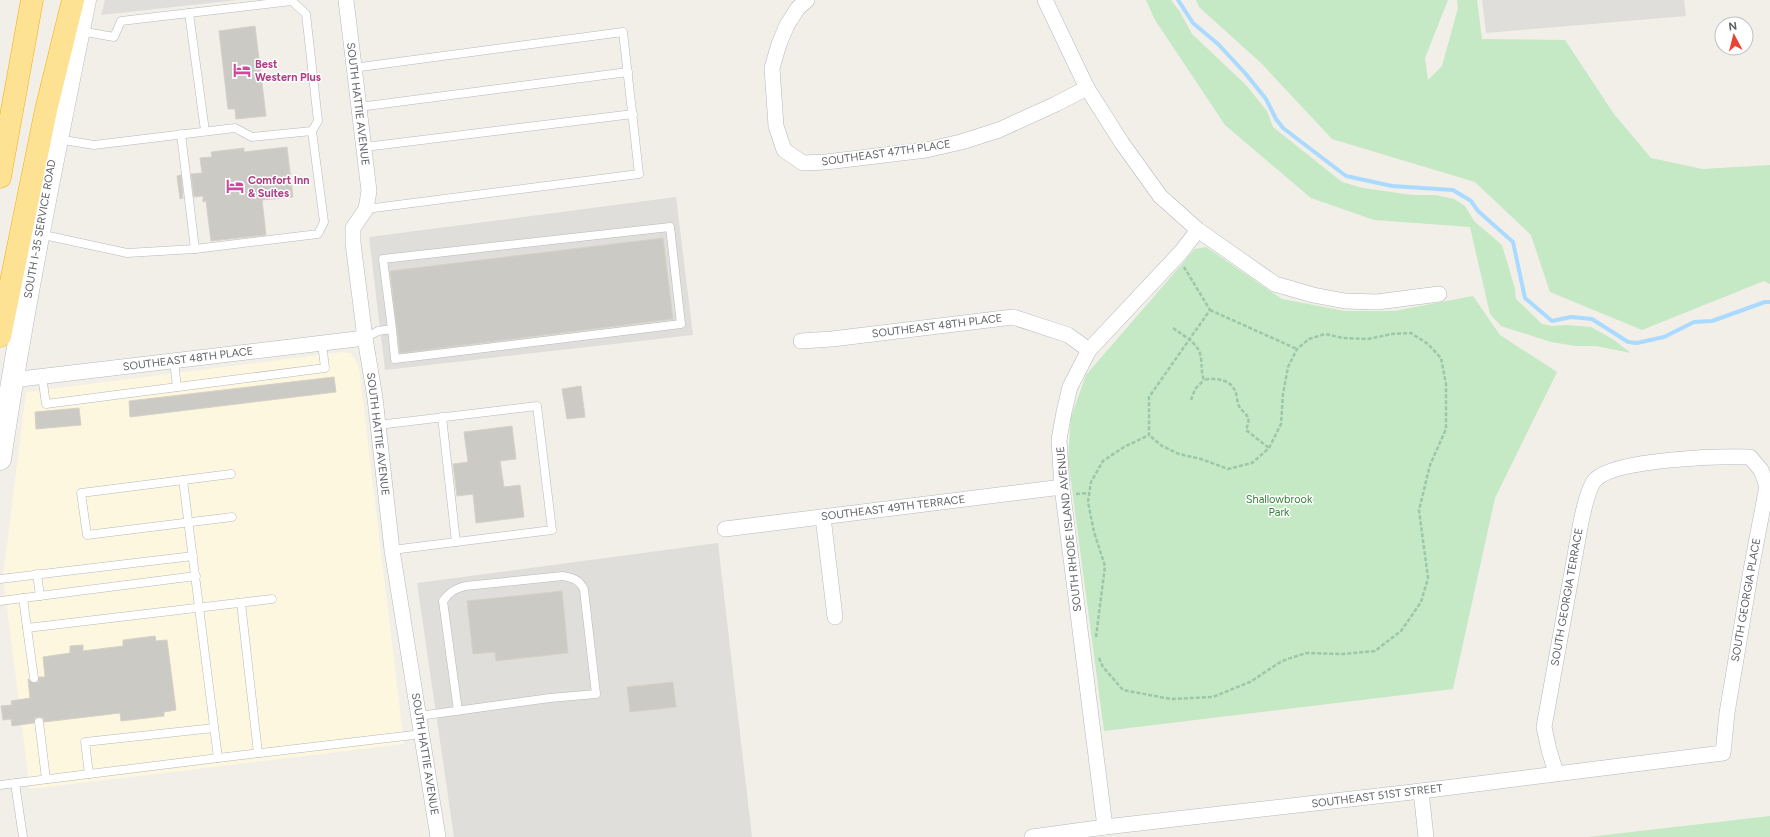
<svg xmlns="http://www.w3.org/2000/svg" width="1770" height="837" font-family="Figtree,sans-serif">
<rect width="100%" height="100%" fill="#f1efe8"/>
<path fill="#fef7e0" d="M343 352 352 354 359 368 404 744 30 789 3 577 26 392Z"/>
<g fill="#e0deda">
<path d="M105 0H237L101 15Z"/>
<path d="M1482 0H1684L1686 16 1486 33Z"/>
<path d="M676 197 693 335 385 370 369 237Z"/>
<path d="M718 543 752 837H454L417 583Z"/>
</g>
<g fill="#c5e8c5">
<path d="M1146 0H1171L1180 12 1192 34 1246 85 1267 111 1273 127 1342 182 1363 188 1412 195H1435L1454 199 1465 206 1474 221 1502 245 1515 289 1516 299 1542 324 1552 326 1566 325 1591 327 1614 340 1631 353 1596 346H1576L1551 342 1501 326 1490 314 1470 227 1374 220 1311 198 1225 125 1155 20Z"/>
<path d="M1196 0H1448L1425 58 1428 80 1442 66 1458 8 1457 0H1477L1482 39 1565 40 1614 114 1651 158 1702 169 1770 165V284L1764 281 1642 330 1550 292 1531 235 1475 182 1332 139 1261 63 1199 7Z"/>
<path d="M1206 247 1282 299 1345 311H1394L1473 296 1500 335 1557 372 1495 498 1453 689 1104 731 1068 459 1071 417 1086 375 1195 249Z"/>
<path d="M1770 816V837H1588Z"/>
</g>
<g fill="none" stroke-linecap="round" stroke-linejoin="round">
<path stroke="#aadaff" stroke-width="4" d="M1178 0 1193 23 1218 44 1245 73 1266 99 1276 119 1283 128 1346 176 1392 186 1453 190 1471 201 1478 211 1513 242 1525 298 1552 321 1571 317 1592 319 1628 342 1637 343 1664 337 1694 322 1712 321 1765 302H1770"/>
</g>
<g fill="#cccac5" stroke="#d6d1c6">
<path d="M255 26 266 116 236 119 235 109H228L219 31Z"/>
<path d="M287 147 293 197 262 200 266 235 211 241 206 201 203 202V196L194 197 191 174 202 173 200 158 212 157 211 152 244 148V152Z"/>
<path d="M181 175 183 198 180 199 177 176Z"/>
<path d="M663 238 673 319 400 353 390 271Z"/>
<path d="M334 377 336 392 130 417 129 401Z"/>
<path d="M581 386 585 417 567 419 562 389Z"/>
<path d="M79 408 81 425 36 429 35 412Z"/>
<path d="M512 426 516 459 500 461 504 487 520 485 524 517 476 523 473 494 457 496 453 464 468 462 464 432Z"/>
<path d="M562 591 568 653 496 661 495 652 473 654 467 601Z"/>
<path d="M155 636 156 641 167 640 176 710 164 712V716L121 721 120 713 44 722 43 718 39 717 35 718 34 723 12 726 11 719 3 720 1 706 12 705 11 701 30 698 28 679 34 683 38 682 39 677H45L43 657 70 653V646L83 645V651L123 646V640Z"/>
<path d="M673 682 676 707 630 712 627 687Z"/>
</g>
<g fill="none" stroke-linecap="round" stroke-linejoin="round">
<g stroke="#b5b8bc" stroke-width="9">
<g id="lane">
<path d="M189 13 292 1 306 14 318 121 312 131"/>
<path d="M80 31 114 37 121 21 189 13 205 131"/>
<path d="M353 68 623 32 639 174 366 209"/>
<path d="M359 107 628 72"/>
<path d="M181 134 195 249"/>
<path d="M365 147 633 114"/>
<path d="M39 234 127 253 195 249 318 234 324 222 312 131 252 137 235 128 94 145 57 139"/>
<path d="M365 338 378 331 392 329 395 359 681 324 670 227 383 259 392 329"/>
<path d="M174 361 177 387"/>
<path d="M42 376 46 404 325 368 322 343"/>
<path d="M442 417 456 542"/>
<path d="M378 425 537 406 552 530 392 550"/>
<path d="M231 474 81 493 87 535 232 517"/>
<path d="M37 574 40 596"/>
<path d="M0 579 193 556"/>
<path d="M23 598 27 628 272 599"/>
<path d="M0 601 196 576"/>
<path d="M241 603 258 753"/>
<path d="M27 628 34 678"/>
<path d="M419 716 550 698 596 694 584 590C580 580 573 578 563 576L465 586C455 589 449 592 443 601L458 711"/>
<path d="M39 722 46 779"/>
<path d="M218 758 422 734"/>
<path d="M89 774 85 742 214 728"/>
<path d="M15 783 23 837"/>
<path d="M0 785 218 758 183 480"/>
</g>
</g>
<g stroke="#b5b8bc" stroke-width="16">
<g id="street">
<path d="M346 0 369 191 366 209 353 228V243L365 338 375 398 392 550 438 837"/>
<path d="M807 0 798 8 787 25 779 44 772 68 776 126 784 150 803 163 826 162 926 150 961 142 999 130 1056 104 1087 88"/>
<path d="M1045 0 1087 88 1122 143 1160 196 1198 230 1275 284 1313 295 1345 301 1377 302 1439 294"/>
<path d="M801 341 832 339 1013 317 1068 335 1089 350"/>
<path d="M12 380 365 338"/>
<path d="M823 517 835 617"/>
<path d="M725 529 1062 487"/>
<path d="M1421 791 1426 837"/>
<path d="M1105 827 1062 487 1059 440 1064 412 1070 387 1089 350 1181 252 1198 230"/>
<path d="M1032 837 1105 827 1421 791 1723 753 1727 713 1751 570 1767 486 1761 470 1750 457C1719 456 1618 459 1596 479 1589 485 1583 512 1581 522L1544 727 1549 750 1556 773"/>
</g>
</g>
<g stroke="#b6babf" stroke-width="23">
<path id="secondary" d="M0 459C23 305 54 153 85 0"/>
</g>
<g stroke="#f9ab00" stroke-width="23">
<g id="highway">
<path d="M0 177 32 0"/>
<path d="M0 336 46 110 73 0"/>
</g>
</g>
<g stroke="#9cc7a9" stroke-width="2.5" stroke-dasharray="4 2" stroke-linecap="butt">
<path d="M1210 310 1297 349"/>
<path d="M1173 328C1185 337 1199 343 1201 358 1202 366 1201 372 1204 380 1216 377 1232 380 1236 393 1237 397 1237 402 1239 406 1246 417 1252 414 1246 430L1269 448"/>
<path d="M1191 400 1195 389 1204 380"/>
<path d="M1076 494 1089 493"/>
<path d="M1096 637 1105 566 1094 532 1088 502 1091 482 1103 461 1124 447 1149 435V397L1210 310 1184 267"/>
<path d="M1099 658 1103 667 1123 690 1171 699 1213 697 1250 682 1282 661 1306 653 1343 654 1375 651 1401 631 1421 602 1428 578 1419 510 1430 465 1446 429V384L1441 358 1428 344 1411 333 1392 334 1368 339 1343 338 1325 334 1309 339 1297 349 1288 367 1283 394 1281 424 1269 448 1252 463 1228 469 1201 459 1179 454 1162 446 1149 435"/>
</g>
<use href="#lane" stroke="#fff" stroke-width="8"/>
<use href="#street" stroke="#fff" stroke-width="15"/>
<use href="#secondary" stroke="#fff" stroke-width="22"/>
<use href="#highway" stroke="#fde293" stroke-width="22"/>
</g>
<defs>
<g id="hotel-bare" transform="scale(1.38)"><path d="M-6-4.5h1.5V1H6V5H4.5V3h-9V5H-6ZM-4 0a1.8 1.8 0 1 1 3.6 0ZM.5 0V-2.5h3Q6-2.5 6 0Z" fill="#d1479c" stroke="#fff" stroke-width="2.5" paint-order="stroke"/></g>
</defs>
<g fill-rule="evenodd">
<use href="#hotel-bare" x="242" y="70"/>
<use href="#hotel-bare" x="235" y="186"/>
</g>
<g text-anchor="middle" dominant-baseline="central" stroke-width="3" stroke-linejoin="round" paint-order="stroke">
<g font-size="11" font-weight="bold" fill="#b23c85" stroke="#fff" text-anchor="start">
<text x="255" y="64">Best<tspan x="255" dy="13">Western Plus</tspan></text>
<text x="248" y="180">Comfort Inn<tspan x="248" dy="13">&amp; Suites</tspan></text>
</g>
<g font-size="11" fill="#5f6368" stroke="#fff">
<text transform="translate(358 104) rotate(83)">SOUTH HATTIE AVENUE</text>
<text transform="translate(886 153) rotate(-8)">SOUTHEAST 47TH PLACE</text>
<text transform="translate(40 229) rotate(-80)">SOUTH I-35 SERVICE ROAD</text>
<text transform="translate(937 326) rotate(-7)">SOUTHEAST 48TH PLACE</text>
<text transform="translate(188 359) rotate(-7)">SOUTHEAST 48TH PLACE</text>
<text transform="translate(378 434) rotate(83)">SOUTH HATTIE AVENUE</text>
<text transform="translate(893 508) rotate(-7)">SOUTHEAST 49TH TERRACE</text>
<text transform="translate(1069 529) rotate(-96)">SOUTH RHODE ISLAND AVENUE</text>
<text transform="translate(1567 597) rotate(-80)">SOUTH GEORGIA TERRACE</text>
<text transform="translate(1746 600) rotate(-80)">SOUTH GEORGIA PLACE</text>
<text transform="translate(425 754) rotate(81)">SOUTH HATTIE AVENUE</text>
<text transform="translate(1377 796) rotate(-7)">SOUTHEAST 51ST STREET</text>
</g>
<g font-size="11" fill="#348238" stroke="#fff">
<text x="1279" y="499">Shallowbrook<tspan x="1279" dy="13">Park</tspan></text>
</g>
</g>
<g transform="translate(1734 36) rotate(353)"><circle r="19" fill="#ffffff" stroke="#bfc1c3"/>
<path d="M0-3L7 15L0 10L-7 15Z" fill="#ea4335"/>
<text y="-6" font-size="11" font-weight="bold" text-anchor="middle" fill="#5f6368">N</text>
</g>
</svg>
